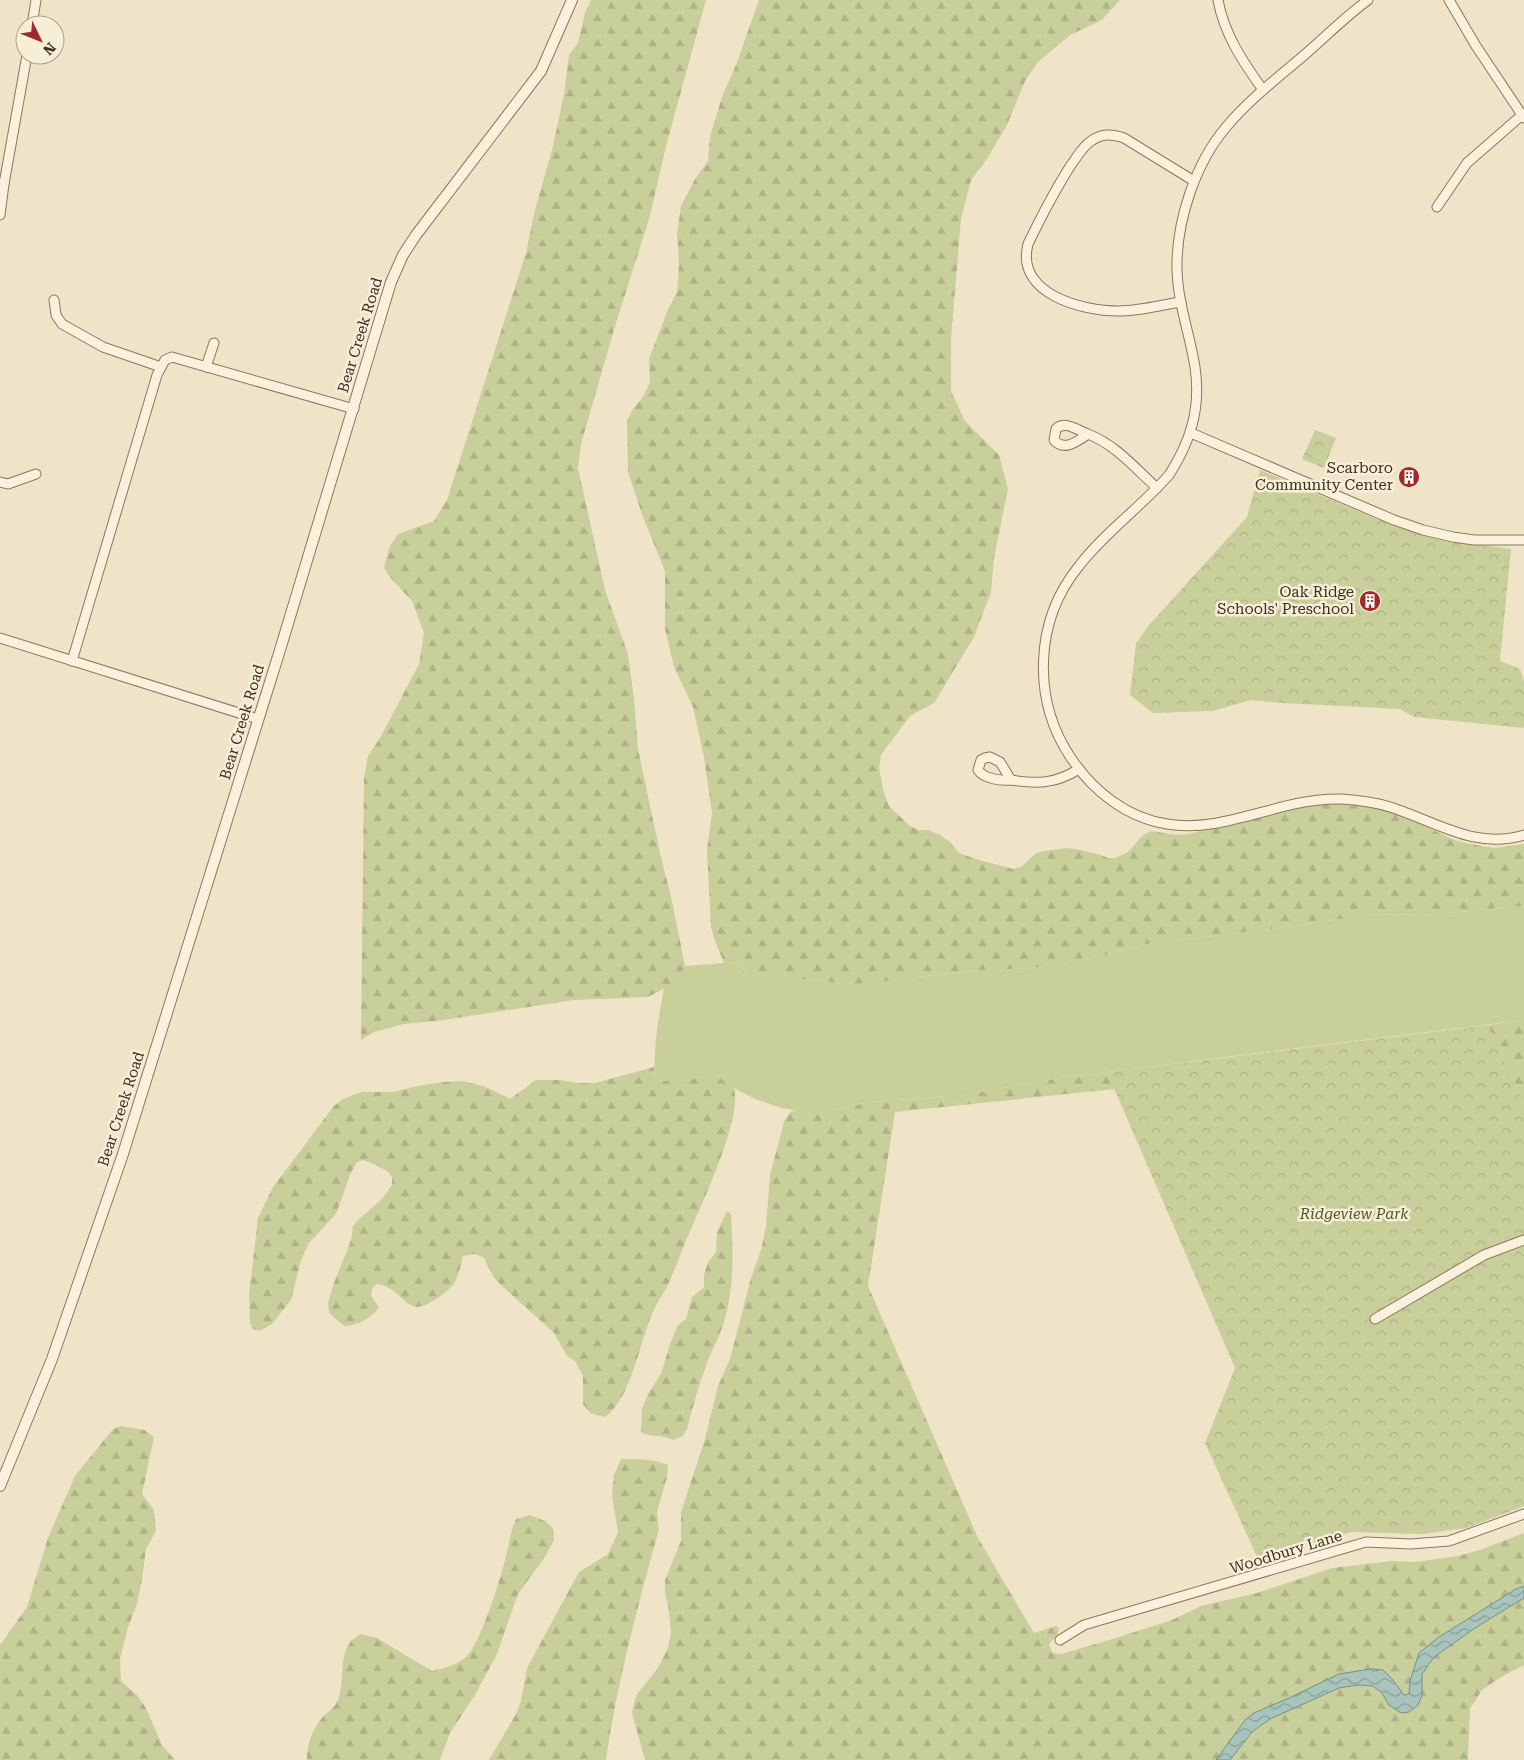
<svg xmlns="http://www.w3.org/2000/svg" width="1524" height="1760" font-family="'Roboto Serif',serif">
<defs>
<pattern id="forest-firs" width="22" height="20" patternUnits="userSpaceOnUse" patternTransform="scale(1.25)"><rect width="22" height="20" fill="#c9cf9b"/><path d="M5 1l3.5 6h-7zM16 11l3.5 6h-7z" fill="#aeb285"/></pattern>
<pattern id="park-crowns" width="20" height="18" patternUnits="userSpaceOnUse" patternTransform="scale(1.25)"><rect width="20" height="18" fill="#c9cf9b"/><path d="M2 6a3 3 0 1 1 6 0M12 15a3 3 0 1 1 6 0" fill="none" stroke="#aeb285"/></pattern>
<pattern id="water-waves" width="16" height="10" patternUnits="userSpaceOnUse" patternTransform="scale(1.25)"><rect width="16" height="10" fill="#a9c4bc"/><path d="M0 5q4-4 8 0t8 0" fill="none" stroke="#8ba098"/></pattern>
</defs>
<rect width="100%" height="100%" fill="#f0e4c8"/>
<path fill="#c9cf9b" d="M1524 906V1020L1066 1077 965 1095 869 1102 817 1114 781 1108 753 1098 734 1088 715 1074 676 1082 655 1080C653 1049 658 1019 664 988 676 982 679 977 685 966L737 962 745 971 770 977 778 973 794 978 844 984 920 977 965 971 1032 968 1098 957 1146 944 1273 929 1372 914 1424 915Z"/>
<g fill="url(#forest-firs)">
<path d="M591 0H706L665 150 650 216 616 323 581 444 578 468 605 590 628 654 634 699 638 749 660 853 672 901 685 966 679 978 674 983 648 997 574 1000 444 1020 404 1024 374 1032 361 1040 364 778 368 756 380 738 419 664 424 633 412 601 388 575 384 567 390 546 398 534 434 521 447 500 526 253 534 214 553 146 564 94 569 55 578 43 585 13Z"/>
<path d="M759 0H1120L1102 20 1070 35 1038 62 1025 81 1007 125 987 159 971 180 961 219 951 338V391L965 421 999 455 1008 489 994 558 991 592 974 637 934 703 910 716 881 755 879 768 884 793 889 806 910 826 919 830H928L940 835 950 842 959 853 976 859 1013 869 1021 867 1036 853 1045 851 1066 848 1076 849 1101 855 1108 858H1115L1128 852 1143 835 1151 831 1176 835 1190 834 1214 826 1312 805 1340 803 1375 807 1398 814 1457 841 1471 844 1494 848 1524 844V906L1424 915 1372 914 1273 929 1146 944 1098 957 1032 968 965 971 872 983 844 984 794 978 778 973 770 977 754 979 737 962 724 963 714 938 711 927 707 850 712 813 704 757 693 707 674 667 665 629V571L643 517 628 472 627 421 633 409 643 397 650 382 649 359 667 312 677 292 679 265 677 234 681 206 695 179 708 161 710 136 723 94 736 65Z"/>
<path d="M1524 1020V1103L1488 1025Z"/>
<path d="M654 1067 655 1080 676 1082 715 1074 734 1088C742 1119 704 1198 691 1229 683 1247 676 1267 668 1285 663 1294 657 1302 653 1312 639 1342 632 1398 605 1417L590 1413 583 1404V1376L575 1361 567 1356 554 1333 502 1286 494 1278 484 1258 475 1254 463 1256C461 1265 459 1274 455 1282 450 1290 427 1308 416 1307 403 1305 397 1286 376 1284L372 1289 371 1296 379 1307C373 1318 356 1326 344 1326L329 1313 328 1303 334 1283 351 1240 353 1226 358 1220 382 1199 392 1185V1177L388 1172 374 1164 363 1160 356 1163 350 1175 336 1214 309 1243 301 1260 291 1300 272 1324 260 1331 253 1329 250 1323 249 1295 258 1218 273 1187 334 1106 343 1099 362 1092H393L422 1085 444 1082 462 1081 484 1086 510 1099 536 1080H561L577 1083H595Z"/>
<path d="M1107 1072 1115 1089 895 1112 868 1286 978 1538 1034 1633 1056 1626 1059 1628 1058 1634 1049 1644 1052 1653 1061 1654 1106 1641 1172 1620 1201 1606 1257 1593 1332 1568 1392 1561 1415 1562 1458 1556 1480 1550 1524 1533V1586L1516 1589 1439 1637 1410 1681V1694L1404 1695 1393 1680 1383 1670 1317 1685 1303 1691 1289 1698 1216 1760H645L632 1713 634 1703 637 1694 658 1668 668 1648 671 1632 668 1605 665 1593V1580L681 1541V1512L705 1439 718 1386 730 1359 751 1278 761 1250 766 1226 770 1175 784 1122 790 1112 798 1110 817 1114 869 1102 965 1095 1066 1077Z"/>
<path d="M728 1211 731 1214C733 1251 735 1292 722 1328 718 1340 711 1351 707 1363 699 1384 693 1406 687 1429L683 1436 673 1440C662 1434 651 1438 641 1432L642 1409 648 1394 661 1374 671 1341 678 1325 686 1319 692 1297 704 1287V1275L708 1262 716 1252 717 1232 726 1213Z"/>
<path d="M121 1426 144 1430 154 1437 142 1494 154 1510 156 1531 146 1549 142 1579 137 1604 128 1627 120 1659 121 1681 137 1695 146 1708 162 1745 175 1760H0V1645L27 1607 48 1538 75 1476 113 1429Z"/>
<path d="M621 1459C637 1459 654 1459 668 1465L667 1477 657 1512 659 1529C638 1606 617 1682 606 1760H489L516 1714 521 1701 527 1668 579 1572 608 1554 618 1532 612 1495 614 1475Z"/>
<path d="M530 1515 545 1521 553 1528 554 1540 545 1557 518 1594 497 1654 475 1695 450 1733 440 1760H307C306 1746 313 1729 322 1718 326 1713 333 1709 336 1704 346 1686 338 1662 349 1644 351 1640 357 1637 360 1634L377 1638 432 1671C444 1668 458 1665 467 1656 482 1639 499 1583 505 1560 509 1546 510 1533 516 1519Z"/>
<path d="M1524 1598V1665L1503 1676 1482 1690 1470 1709 1468 1760H1230L1252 1732 1270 1719 1339 1688 1358 1685 1373 1686 1382 1693 1389 1705 1401 1713 1422 1695V1674L1434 1657 1475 1628Z"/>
</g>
<g fill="url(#park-crowns)">
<path d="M1315 430 1336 438 1324 468 1302 459Z"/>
<path d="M1260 470 1377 519 1439 539 1511 549 1500 661 1520 669 1524 681V728L1414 717 1400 709 1283 703 1251 700 1213 711 1153 713 1130 695 1136 643 1149 625 1247 517Z"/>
<path d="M1488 1025 1524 1103V1506L1467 1528 1422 1534 1352 1532 1258 1559 1205 1443 1235 1368 1107 1072Z"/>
</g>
<path fill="url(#water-waves)" stroke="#6f938a" d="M1524 1586V1598L1475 1628 1434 1657 1422 1674V1695L1418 1705 1409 1712 1401 1713 1389 1705 1382 1693 1373 1686 1358 1685 1339 1688 1270 1719 1252 1732 1230 1760H1216L1245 1720 1254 1713 1289 1698 1339 1674 1371 1669 1383 1670 1393 1680 1404 1695 1409 1694 1410 1681 1419 1653 1439 1637 1516 1589Z"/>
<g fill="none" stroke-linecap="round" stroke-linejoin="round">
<g stroke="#8d765c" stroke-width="11">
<g id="minor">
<path d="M1218 0C1224 34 1243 62 1263 90"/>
<path d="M1368 0C1345 17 1324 38 1302 57 1276 79 1249 100 1227 126 1195 163 1176 222 1177 270 1178 304 1190 335 1195 367 1201 408 1191 441 1169 475 1141 507 1105 532 1079 566 1034 621 1032 700 1071 758 1093 791 1127 818 1167 824 1225 834 1282 797 1341 799 1358 800 1374 802 1390 807 1435 821 1474 850 1524 835"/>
<path d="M1449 0 1476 46 1524 118"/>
<path d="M32 25 36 0"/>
<path d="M0 183 4 184 0 215"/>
<path d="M4 184 27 55"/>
<path d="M1437 207 1467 163 1522 115"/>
<path d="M54 300 56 315 62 324 103 347 161 367"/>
<path d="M1181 302C1161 305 1139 311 1119 311 1082 311 1015 294 1028 244 1041 217 1055 190 1071 165 1077 157 1082 147 1091 141 1102 133 1112 134 1124 138L1194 181"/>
<path d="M206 367 214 343"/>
<path d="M1191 433 1394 520 1423 530 1453 537 1474 540H1524"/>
<path d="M1088 434C1078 441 1064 452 1054 440L1056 429C1065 420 1077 430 1088 434 1116 445 1135 468 1157 488"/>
<path d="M0 482 8 484 36 474"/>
<path d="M0 638 258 719"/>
<path d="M72 661 157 375 165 360 172 357 354 409"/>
<path d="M990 757 1000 762 1011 780C1001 781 984 779 978 770L981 760 985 758Z"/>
<path d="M1011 780C1038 784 1055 784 1079 769"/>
<path d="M1375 1319 1484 1255 1524 1240"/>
<path d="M1060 1640 1084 1625 1366 1542 1411 1544 1449 1541 1524 1514"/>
</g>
</g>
<g stroke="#8d765c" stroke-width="12">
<path id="tertiary" d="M0 1486 52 1359 123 1154 280 650 391 282 403 255 416 235 541 71 572 0"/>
</g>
<use href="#minor" stroke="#faf1dc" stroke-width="9"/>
<use href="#tertiary" stroke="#faf1dc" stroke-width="10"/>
</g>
<defs>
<g id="building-disc" transform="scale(1.125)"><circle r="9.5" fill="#9e2a2b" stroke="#f7eed8"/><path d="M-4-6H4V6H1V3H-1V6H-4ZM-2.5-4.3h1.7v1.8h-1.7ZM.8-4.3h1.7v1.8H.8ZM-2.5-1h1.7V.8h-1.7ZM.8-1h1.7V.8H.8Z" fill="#fff"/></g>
</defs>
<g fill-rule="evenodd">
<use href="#building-disc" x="1409" y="477"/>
<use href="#building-disc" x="1370" y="601"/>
</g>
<g text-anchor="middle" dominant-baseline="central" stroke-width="5" stroke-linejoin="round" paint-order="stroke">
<g font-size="15" fill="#3d2e20" stroke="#f7eed8">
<text transform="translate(360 335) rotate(-73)">Bear Creek Road</text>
<text transform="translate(242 722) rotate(-73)">Bear Creek Road</text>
<text transform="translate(121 1109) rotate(-72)">Bear Creek Road</text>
<text transform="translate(1286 1552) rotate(-17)">Woodbury Lane</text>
</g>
<g font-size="15" fill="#3d2e20" stroke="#f7eed8" text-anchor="end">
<text x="1393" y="468">Scarboro<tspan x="1393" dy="17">Community Center</tspan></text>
<text x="1354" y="592">Oak Ridge<tspan x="1354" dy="17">Schools' Preschool</tspan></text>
</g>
<g font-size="15" font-style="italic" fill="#4d5a26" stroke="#f7eed8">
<text x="1354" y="1214">Ridgeview Park</text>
</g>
</g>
<g transform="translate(40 40) rotate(133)"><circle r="24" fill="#f7eed8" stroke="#ada18e"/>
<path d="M0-4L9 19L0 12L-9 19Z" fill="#9e2a2b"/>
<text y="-8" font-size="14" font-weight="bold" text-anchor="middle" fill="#3d2e20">N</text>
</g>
</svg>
